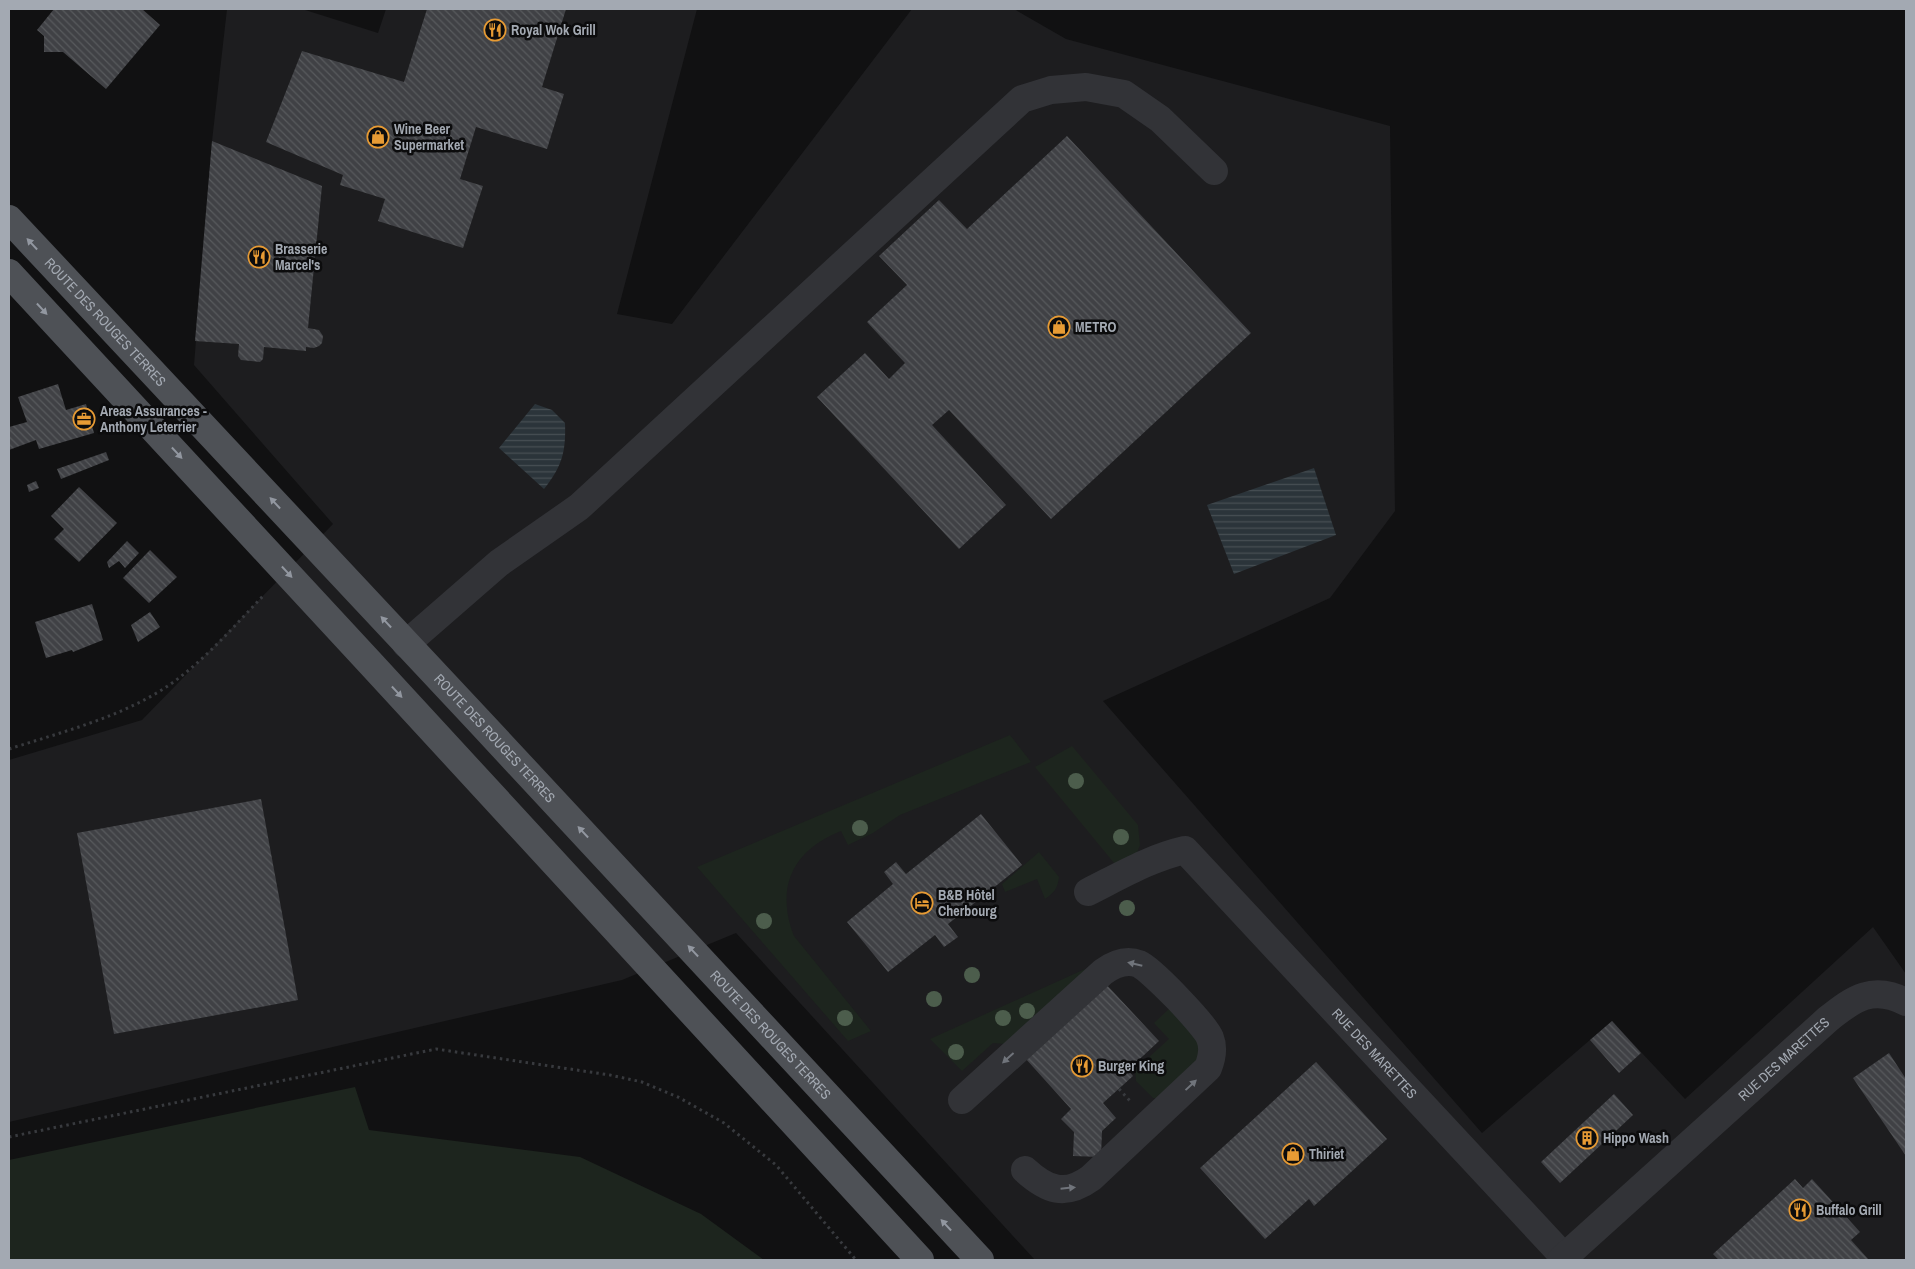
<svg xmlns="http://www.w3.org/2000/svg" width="1915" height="1269" font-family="'Archivo Narrow',sans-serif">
<defs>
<pattern id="water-rules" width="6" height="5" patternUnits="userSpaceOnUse" patternTransform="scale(1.25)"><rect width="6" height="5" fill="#2b343a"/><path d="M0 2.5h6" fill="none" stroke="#474f54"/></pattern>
<pattern id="building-back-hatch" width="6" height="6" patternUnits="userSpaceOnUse" patternTransform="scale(1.25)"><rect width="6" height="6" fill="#404145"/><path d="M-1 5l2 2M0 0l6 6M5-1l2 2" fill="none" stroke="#585a5d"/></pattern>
</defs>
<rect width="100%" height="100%" fill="#111112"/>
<path fill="#1d1d1f" d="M227 9H302L378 33 386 9H697L617 314 672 324 912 9H1014L1066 39 1390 126 1395 511 1330 598 1103 701 1482 1133 1612 1021 1685 1099 1873 927 1906 974V1260H1035L736 933 622 980 9 1122V760L142 720 333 524 194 365 212 141Z"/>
<g fill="#1d251e">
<path d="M1010 735 1031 762 900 815 873 833 848 845 841 831C793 850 775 887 794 936L871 1031 848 1041 697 867Z"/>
<path d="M1072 746 1138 825 1140 845 1136 855 1119 869 1035 767Z"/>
<path d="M1039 852 1059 877C1058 888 1054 893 1045 899L1037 879 1005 892 1002 884Z"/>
<path d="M1085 969 1093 976 1015 1045 993 1043 962 1071 930 1039Z"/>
<path d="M1171 1007 1199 1037V1064L1163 1099 1153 1098 1136 1081 1135 1070 1169 1039 1154 1023Z"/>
<path d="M355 1087 369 1130 580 1157 701 1214 764 1260H9V1160Z"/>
</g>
<g fill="url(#water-rules)">
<path d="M535 404 552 410 565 423C566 452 562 466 544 489L499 448Z"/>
<path d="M1314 468 1336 535 1234 574 1207 505Z"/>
</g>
<g fill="url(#building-back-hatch)">
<path d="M54 9H142L160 25 106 89 63 52H44V36L37 30Z"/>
<path d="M427 9H566L542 87 564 94 547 149 476 127 460 179 483 186 463 248 378 221 385 199 340 185 343 175 266 142 302 51 404 82Z"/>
<path d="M1067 136 1251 333 1051 519 949 410 932 425 1006 505 959 549 817 397 865 353 889 379 905 363 867 322 907 285 879 256 939 200 967 229Z"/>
<path d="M212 141 322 186 308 328 319 330 323 336 322 343 319 346 314 348 306 347V351L264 347 263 359 260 362 241 360 238 356 239 344 195 341Z"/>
<path d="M58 384 66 410 86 404 94 433 39 449 36 440 9 450V427L27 422 18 397Z"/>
<path d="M106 452 109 460 61 479 57 469Z"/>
<path d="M36 481 39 488 29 492 27 485Z"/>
<path d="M79 487 117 523 79 562 54 539 64 529 51 516Z"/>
<path d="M127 541 139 553 125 568 119 561 109 568 107 562Z"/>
<path d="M150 550 177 577 149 603 123 578Z"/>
<path d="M92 604 103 640 73 652 72 650 46 658 35 622Z"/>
<path d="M150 612 160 627 138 642 131 625Z"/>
<path d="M261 799 298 1000 114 1034 77 833Z"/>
<path d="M981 814 1022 865 948 924 958 937 944 947 935 935 888 972 847 922 893 884 884 872 896 862 906 874Z"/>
<path d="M1104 982 1159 1041 1128 1070 1133 1076 1103 1103 1116 1118 1102 1131 1101 1157 1073 1156 1074 1132 1061 1119 1071 1109 1025 1058Z"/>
<path d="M1612 1021 1641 1053 1619 1073 1590 1040Z"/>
<path d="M1889 1053 1906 1079V1156L1853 1078Z"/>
<path d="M1316 1062 1387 1139 1314 1206 1309 1199 1265 1239 1200 1168Z"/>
<path d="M1614 1094 1633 1115 1560 1183 1541 1162Z"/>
<path d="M1795 1179 1803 1188 1812 1179 1860 1232 1851 1240 1869 1260H1719L1713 1254Z"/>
</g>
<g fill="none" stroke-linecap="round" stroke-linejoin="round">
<g stroke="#383a3e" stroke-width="3" stroke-dasharray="2.5 4" stroke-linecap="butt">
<path d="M9 749C59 733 110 720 155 694 198 669 231 629 265 594"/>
<path d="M1119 1089 1131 1102"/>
<path d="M9 1137 436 1049 610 1075 642 1082 678 1097 724 1123 776 1165 856 1260"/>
</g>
<g stroke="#323337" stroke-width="28">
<path d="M406 644 499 563 579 507 1022 99 1051 90 1086 87 1124 94 1160 119 1214 171"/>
<path id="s1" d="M1088 892C1120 876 1150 858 1185 850L1567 1260"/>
<path d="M962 1100 1103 972C1114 964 1126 959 1139 964 1151 969 1206 1026 1210 1038 1214 1048 1212 1058 1208 1068L1091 1178C1065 1197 1047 1190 1025 1170"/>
<path id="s2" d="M1561 1260 1828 1019C1854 998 1873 985 1906 1002"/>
</g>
<g stroke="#4e5156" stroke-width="28">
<path id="s3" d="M9 219 479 721 980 1260"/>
<path d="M9 273 373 666 920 1260"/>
</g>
</g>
<g fill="#4c5d4c">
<circle cx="1076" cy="781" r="8"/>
<circle cx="860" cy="828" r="8"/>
<circle cx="1121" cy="837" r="8"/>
<circle cx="1127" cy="908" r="8"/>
<circle cx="764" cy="921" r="8"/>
<circle cx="972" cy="975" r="8"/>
<circle cx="934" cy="999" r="8"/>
<circle cx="1027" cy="1011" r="8"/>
<circle cx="845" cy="1018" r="8"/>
<circle cx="1003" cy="1018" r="8"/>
<circle cx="956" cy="1052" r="8"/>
</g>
<defs><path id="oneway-solid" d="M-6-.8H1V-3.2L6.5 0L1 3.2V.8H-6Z" transform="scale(1.25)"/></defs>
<g fill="#9297a0">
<use href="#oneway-solid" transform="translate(32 244) rotate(-133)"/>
<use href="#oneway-solid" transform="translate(42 309) rotate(47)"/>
<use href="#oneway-solid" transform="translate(177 453) rotate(47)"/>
<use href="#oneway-solid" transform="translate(275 503) rotate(-133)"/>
<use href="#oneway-solid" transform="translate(287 572) rotate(47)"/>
<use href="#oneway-solid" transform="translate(386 622) rotate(-133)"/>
<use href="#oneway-solid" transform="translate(397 692) rotate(47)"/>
<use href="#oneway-solid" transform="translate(583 832) rotate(-133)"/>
<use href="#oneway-solid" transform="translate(693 951) rotate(-133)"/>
<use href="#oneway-solid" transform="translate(946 1225) rotate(-133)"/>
</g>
<g fill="#70747b">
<use href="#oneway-solid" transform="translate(1135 964) rotate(-167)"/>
<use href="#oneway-solid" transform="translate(1008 1058) rotate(138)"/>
<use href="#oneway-solid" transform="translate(1191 1085) rotate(-43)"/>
<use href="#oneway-solid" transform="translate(1068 1188) rotate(-6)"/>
</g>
<defs>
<g id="restaurant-ring" transform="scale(1.125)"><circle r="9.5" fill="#0c0c0d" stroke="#e79b34" stroke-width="1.5"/><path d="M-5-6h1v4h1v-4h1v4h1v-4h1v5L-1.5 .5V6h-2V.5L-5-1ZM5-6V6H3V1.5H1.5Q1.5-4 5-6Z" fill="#e79b34"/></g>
<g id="shop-ring" transform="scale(1.125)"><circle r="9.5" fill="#0c0c0d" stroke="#e79b34" stroke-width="1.5"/><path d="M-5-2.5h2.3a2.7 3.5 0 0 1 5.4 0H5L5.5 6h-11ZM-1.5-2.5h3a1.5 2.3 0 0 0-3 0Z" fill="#e79b34"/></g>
<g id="office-ring" transform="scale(1.125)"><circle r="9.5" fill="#0c0c0d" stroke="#e79b34" stroke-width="1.5"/><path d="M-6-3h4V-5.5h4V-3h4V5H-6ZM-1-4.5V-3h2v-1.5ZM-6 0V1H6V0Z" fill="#e79b34"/></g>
<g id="hotel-ring" transform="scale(1.125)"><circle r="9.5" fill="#0c0c0d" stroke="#e79b34" stroke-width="1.5"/><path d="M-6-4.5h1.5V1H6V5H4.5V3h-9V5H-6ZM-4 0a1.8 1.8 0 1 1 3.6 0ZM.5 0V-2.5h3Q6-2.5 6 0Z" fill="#e79b34"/></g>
<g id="building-ring" transform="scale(1.125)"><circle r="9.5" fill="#0c0c0d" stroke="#e79b34" stroke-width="1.5"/><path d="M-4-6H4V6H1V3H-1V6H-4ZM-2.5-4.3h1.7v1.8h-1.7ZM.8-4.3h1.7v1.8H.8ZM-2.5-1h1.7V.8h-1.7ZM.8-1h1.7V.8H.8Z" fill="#e79b34"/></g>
</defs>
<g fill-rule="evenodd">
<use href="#restaurant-ring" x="495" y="30"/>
<use href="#shop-ring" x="378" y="137"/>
<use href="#restaurant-ring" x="259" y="257"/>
<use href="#shop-ring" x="1059" y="327"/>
<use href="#office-ring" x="84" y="419"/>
<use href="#hotel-ring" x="922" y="903"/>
<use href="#restaurant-ring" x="1082" y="1066"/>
<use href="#building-ring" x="1587" y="1138"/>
<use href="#shop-ring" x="1293" y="1154"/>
<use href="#restaurant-ring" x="1800" y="1210"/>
</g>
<g text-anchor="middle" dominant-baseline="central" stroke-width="5" stroke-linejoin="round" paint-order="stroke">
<g font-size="14" font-weight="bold" fill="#a3a9b2" stroke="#0c0c0d" text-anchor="start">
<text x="511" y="30">Royal Wok Grill</text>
<text x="394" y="129">Wine Beer<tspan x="394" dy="16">Supermarket</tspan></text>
<text x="275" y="249">Brasserie<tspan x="275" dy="16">Marcel's</tspan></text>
<text x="1075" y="327">METRO</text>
<text x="100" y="411">Areas Assurances -<tspan x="100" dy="16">Anthony Leterrier</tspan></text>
<text x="938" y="895">B&amp;B Hôtel<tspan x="938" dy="16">Cherbourg</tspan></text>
<text x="1098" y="1066">Burger King</text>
<text x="1603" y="1138">Hippo Wash</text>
<text x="1309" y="1154">Thiriet</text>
<text x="1816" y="1210">Buffalo Grill</text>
</g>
<g font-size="14" fill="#a3a9b2" stroke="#0c0c0d">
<text stroke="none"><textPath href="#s3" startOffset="141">ROUTE DES ROUGES TERRES</textPath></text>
<text stroke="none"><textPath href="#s3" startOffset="711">ROUTE DES ROUGES TERRES</textPath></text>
<text stroke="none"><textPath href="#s3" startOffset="1116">ROUTE DES ROUGES TERRES</textPath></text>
<text stroke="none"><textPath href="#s1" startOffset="384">RUE DES MARETTES</textPath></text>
<text stroke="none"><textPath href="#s2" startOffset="300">RUE DES MARETTES</textPath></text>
</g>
</g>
<rect width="1915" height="1269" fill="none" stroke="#a3a9b2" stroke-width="20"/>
</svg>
